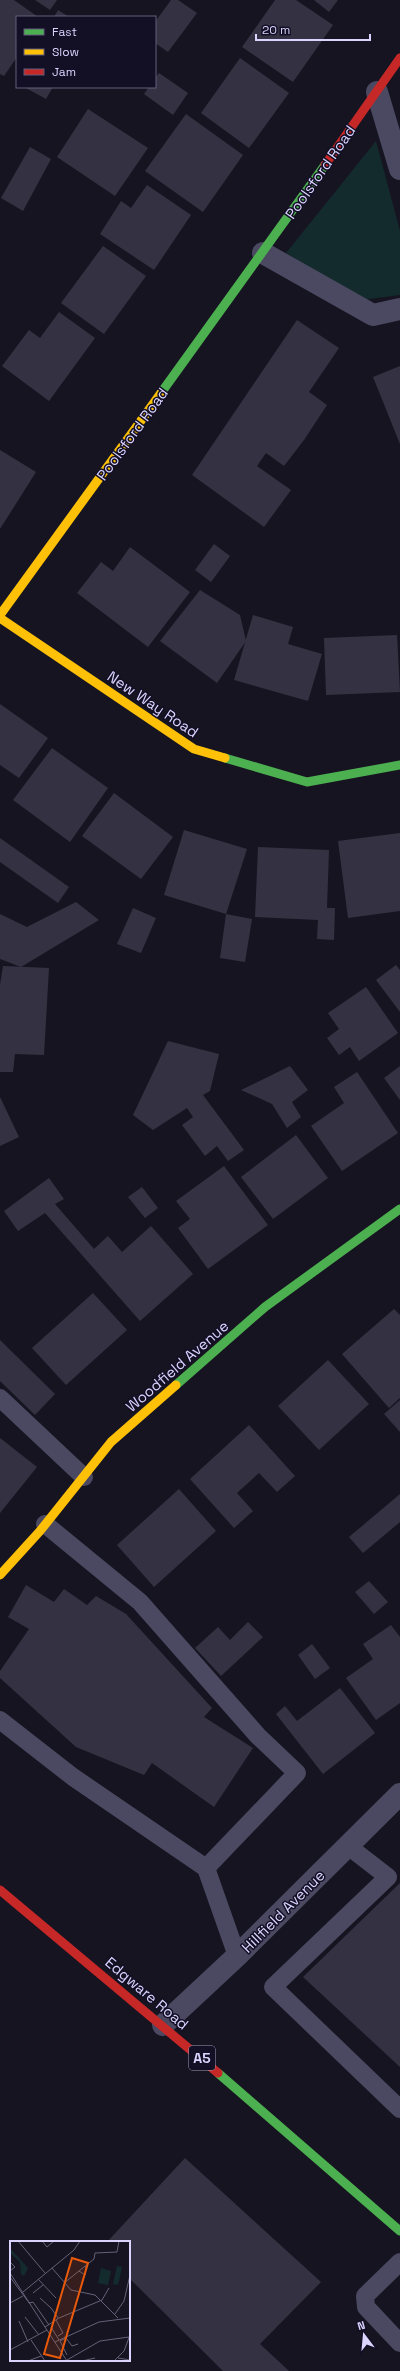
<svg xmlns="http://www.w3.org/2000/svg" width="400" height="2371" font-family="'Space Grotesk',sans-serif">
<rect width="100%" height="100%" fill="#161420"/>
<path fill="#132b2c" d="M376 141 400 231V295L362 300 286 253Z"/>
<g fill="#343242">
<path d="M0 0H14L38 17H17V57L4 76 0 74Z"/>
<path d="M35 0H57L50 10Z"/>
<path d="M171 0H178L197 13 168 52 155 43V22Z"/>
<path d="M275 0H296L333 25 293 82 242 47Z"/>
<path d="M314 0H338L329 12Z"/>
<path d="M58 10 69 17H54Z"/>
<path d="M240 58 289 93 249 148 201 113Z"/>
<path d="M159 73 188 93 173 115 144 94 149 87H155V78Z"/>
<path d="M24 87H53L46 99Z"/>
<path d="M88 109 148 148 115 196 57 157Z"/>
<path d="M186 114 243 155 203 212 145 171Z"/>
<path d="M30 147 51 159 23 211 1 198Z"/>
<path d="M147 185 191 215 154 270 100 234 121 201 131 208Z"/>
<path d="M103 246 146 276 104 334 61 303Z"/>
<path d="M59 312 95 338 49 401 2 366 29 330 40 338Z"/>
<path d="M297 320 339 348 309 392 327 405 304 440 284 466 266 453 257 466 291 490 264 527 192 475Z"/>
<path d="M400 366V444L373 377Z"/>
<path d="M0 450 36 472 0 529Z"/>
<path d="M214 544 230 556 211 582 195 570Z"/>
<path d="M130 547 190 592 148 647 77 593 101 562 113 571Z"/>
<path d="M200 590 240 615 246 641 217 683 160 641Z"/>
<path d="M253 615 293 627 288 644 322 654 308 701 234 680Z"/>
<path d="M397 635 400 692 326 695 324 638Z"/>
<path d="M0 704 48 738 19 778 0 765Z"/>
<path d="M52 748 108 788 70 842 13 800Z"/>
<path d="M114 793 173 837 141 879 82 836Z"/>
<path d="M184 830 247 849 226 914 164 895Z"/>
<path d="M400 833V911L348 918 338 841Z"/>
<path d="M0 838 69 887 58 903 0 862Z"/>
<path d="M258 847 329 850 327 908H335L334 940 317 939 318 920 255 917Z"/>
<path d="M76 902 99 920 21 967 0 959V914L27 927Z"/>
<path d="M133 908 156 918 141 953 117 944Z"/>
<path d="M226 914 252 919 245 962 220 958Z"/>
<path d="M396 965 400 970V1012L376 980Z"/>
<path d="M3 966 49 968 44 1055 15 1054 13 1072H0V985Z"/>
<path d="M366 987 398 1033 359 1061 350 1047 339 1055 327 1038 339 1029 328 1013Z"/>
<path d="M168 1041 219 1054 210 1091 203 1095 244 1150 228 1161 217 1146 205 1156 182 1125 193 1117 187 1108 153 1130 133 1115Z"/>
<path d="M290 1066 308 1090 292 1102 301 1117 287 1128 272 1104 241 1090Z"/>
<path d="M400 1066V1100L384 1078Z"/>
<path d="M357 1072 398 1133 342 1171 311 1126 344 1103 334 1087Z"/>
<path d="M0 1097 19 1137 0 1146Z"/>
<path d="M296 1135 328 1178 273 1219 241 1177Z"/>
<path d="M224 1166 268 1225 208 1269 178 1228 190 1219 176 1201Z"/>
<path d="M49 1178 64 1199 55 1204 94 1249 108 1236 122 1252 151 1226 193 1274 140 1321 45 1213 18 1231 4 1211Z"/>
<path d="M142 1187 158 1208 145 1218 128 1197Z"/>
<path d="M93 1293 127 1330 66 1385 32 1348Z"/>
<path d="M394 1309 400 1315V1398L389 1408 342 1354Z"/>
<path d="M0 1340 55 1394 35 1415 0 1381Z"/>
<path d="M328 1360 369 1404 319 1450 278 1406Z"/>
<path d="M400 1400V1432L384 1414Z"/>
<path d="M249 1425 295 1476 277 1492 259 1473 237 1493 253 1511 234 1528 190 1479Z"/>
<path d="M0 1438 37 1467 0 1513Z"/>
<path d="M179 1489 216 1531 154 1587 117 1545Z"/>
<path d="M400 1494V1522L363 1553 349 1537Z"/>
<path d="M369 1581 388 1602 374 1614 355 1592Z"/>
<path d="M26 1585 54 1602 64 1589 87 1605 96 1596 126 1614 212 1708 204 1717 253 1748 214 1807 152 1763 144 1775 76 1747 0 1678V1671L29 1629 8 1617Z"/>
<path d="M248 1622 263 1637 221 1676 195 1648 218 1627 230 1640Z"/>
<path d="M391 1625 400 1637V1703L376 1720 346 1678 373 1659 363 1644Z"/>
<path d="M312 1644 330 1668 315 1679 298 1655Z"/>
<path d="M340 1688 375 1733 323 1774 276 1714 285 1706 297 1721Z"/>
<path d="M400 1883V2067L303 1977Z"/>
<path d="M185 2158 321 2282 260 2344 289 2371H223L129 2278V2242H107Z"/>
</g>
<g fill="none" stroke-linecap="round" stroke-linejoin="round">
<g stroke="#4b4961" stroke-width="18">
<path d="M0 1398 84 1477"/>
<path d="M45 1524 140 1602 258 1736 297 1773 206 1868"/>
<path d="M0 1720 73 1777 206 1868 237 1956"/>
<path d="M348 1846 388 1877 273 1987 400 2109"/>
<path d="M400 2262 365 2296 366 2307 400 2343"/>
</g>
<g stroke="#4b4961" stroke-width="22">
<path d="M377 92 400 169"/>
<path d="M263 253 373 315 400 309"/>
<path d="M163 2025 237 1956 400 1794"/>
</g>
<g stroke="#4caf50" stroke-width="9">
<path d="M161 393 325 165"/>
<path d="M225 758 307 782 400 765"/>
<path d="M176 1385 265 1307 400 1209"/>
<path d="M218 2073 400 2231"/>
</g>
<g stroke="#ffc107" stroke-width="9">
<path d="M0 615 161 393"/>
<path d="M0 618 194 749 225 758"/>
<path d="M0 1575 40 1531 111 1442 176 1385"/>
</g>
<g stroke="#c62828" stroke-width="9">
<path d="M325 165 400 58"/>
<path d="M0 1890 218 2073"/>
</g>
</g>
<g text-anchor="middle" dominant-baseline="central" stroke-width="3" stroke-linejoin="round" paint-order="stroke">
<rect fill="#130f25" stroke="#9e99bd" stroke-width="1" x="189" y="2046" width="26" height="24" rx="3"/>
<g font-size="14" font-weight="bold" fill="#dad4fe">
<text x="202" y="2058">A5</text>
</g>
<g font-size="15" fill="#dad4fe" stroke="#130f25">
<text transform="translate(320 172) rotate(-55)">Poolsford Road</text>
<text transform="translate(132 434) rotate(-54)">Poolsford Road</text>
<text transform="translate(153 704) rotate(34)">New Way Road</text>
<text transform="translate(177 1366) rotate(-41)">Woodfield Avenue</text>
<text transform="translate(283 1911) rotate(-45)">Hillfield Avenue</text>
<text transform="translate(147 1993) rotate(40)">Edgware Road</text>
</g>
</g>
<g transform="translate(10 2241)">
<rect width="120" height="120" fill="#161420"/>
<path d="M0 7 18 27 14 35 11 33 10 21 0 12ZM107 25 112 26 108 44 103 43ZM91 27 101 30 98 44 88 42Z" fill="#132b2c"/>
<path fill="none" stroke="#646179" stroke-width="1" d="M8 0 35 32M32 0 37 6 44 0M0 21 5 26 0 30M42 27 61 49 85 54 108 77M69 30 75 34 76 25M0 32 57 120M0 36 20 63M28 38 46 57M54 42 84 18 85 12 107 11 109 0M13 51 64 9 70 0M23 52 33 44M30 57 41 67 48 77M0 62 13 55M19 62 23 61 39 84M105 73 114 60 120 34M15 76 29 94M46 79 53 92 48 95M9 80 18 101M35 86 49 77 92 59 99 47M41 86 49 99M54 96 56 97 50 100 57 114M56 97 62 105 68 103M21 99 35 120M45 101 89 81 120 77M0 109 37 89M108 117 120 119M57 119 90 100 119 96M18 120 31 115M72 120 85 117M104 120 114 110 120 94"/>
<path fill="#e8590c" fill-opacity="0.15" stroke="#e8590c" stroke-width="2" d="M62 17 78 22 50 117 34 113Z"/>
<rect width="120" height="120" fill="none" stroke="#dad4fe" stroke-width="2"/>
</g>
<rect x="16" y="16" width="140" height="72" fill="#130f25" stroke="#635e7c"/>
<rect x="24" y="29" width="20" height="6" fill="#4caf50" stroke="#635e7c"/>
<text x="52" y="36" font-size="12" fill="#dad4fe">Fast</text>
<rect x="24" y="49" width="20" height="6" fill="#ffc107" stroke="#635e7c"/>
<text x="52" y="56" font-size="12" fill="#dad4fe">Slow</text>
<rect x="24" y="69" width="20" height="6" fill="#c62828" stroke="#635e7c"/>
<text x="52" y="76" font-size="12" fill="#dad4fe">Jam</text>
<g transform="translate(364 2335) rotate(344)" stroke="#130f25" stroke-width="3" paint-order="stroke">
<path d="M0-3L7 15L0 10L-7 15Z" fill="#dad4fe"/>
<text y="-6" font-size="11" font-weight="bold" text-anchor="middle" fill="#dad4fe">N</text>
</g>
<path d="M256 34v6h114v-6" fill="none" stroke="#dad4fe" stroke-width="2"/>
<text x="262" y="34" font-size="12" fill="#dad4fe" stroke="#130f25" stroke-width="3" paint-order="stroke">20 m</text>
</svg>
